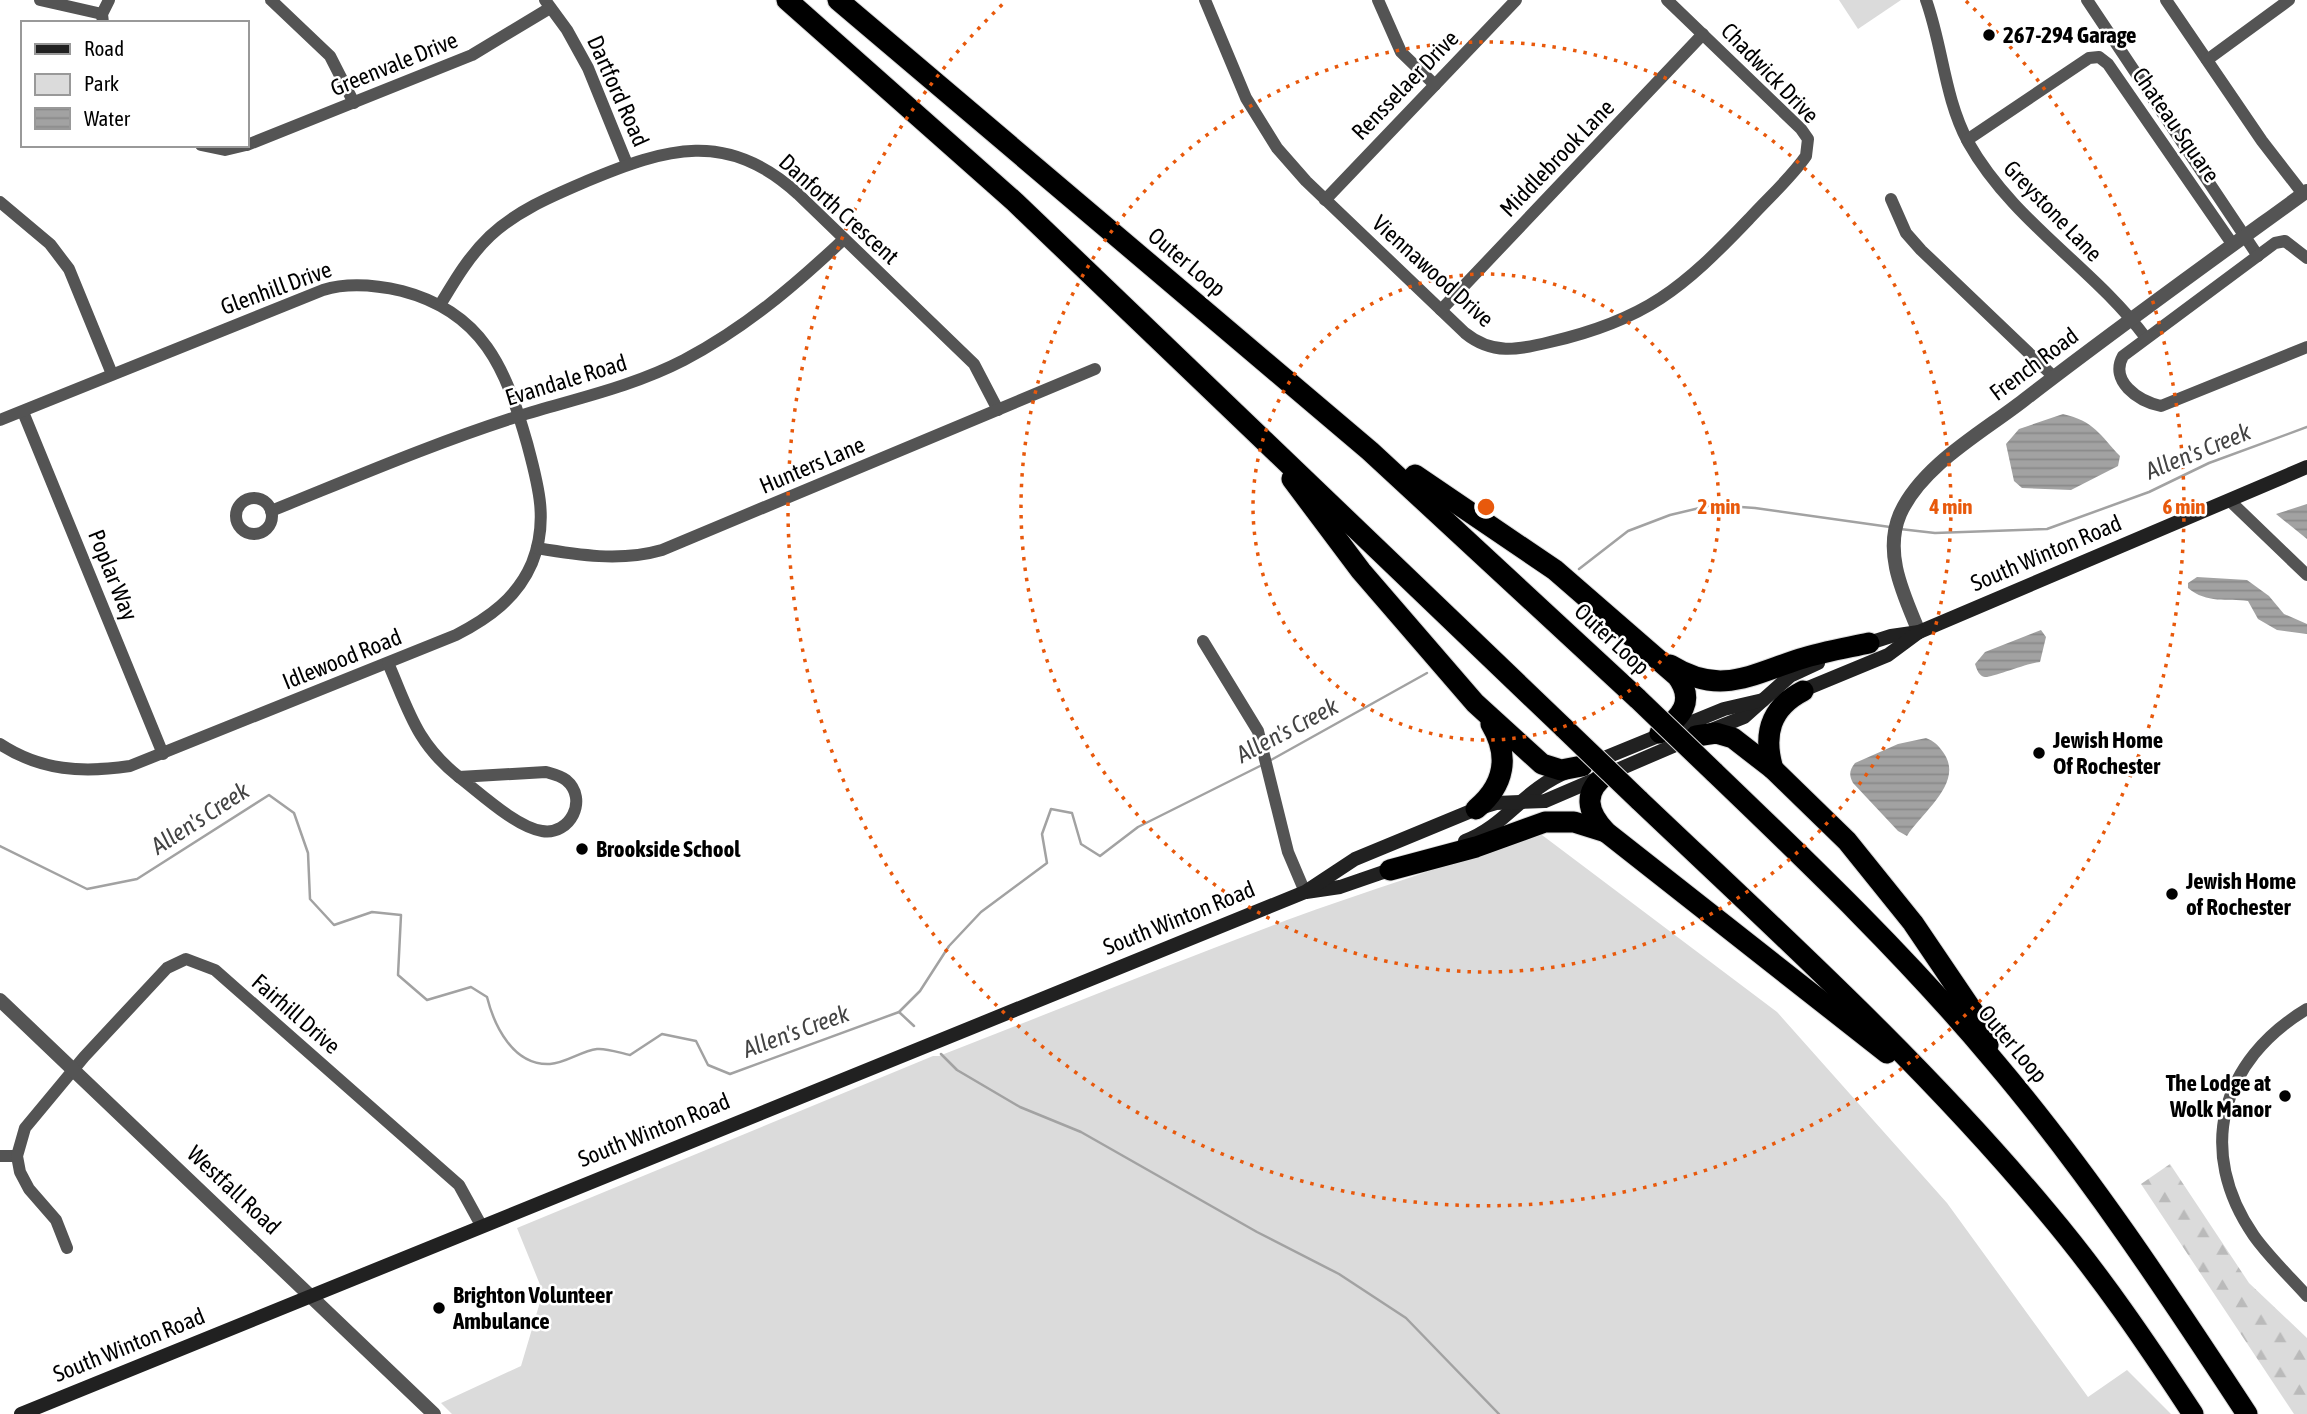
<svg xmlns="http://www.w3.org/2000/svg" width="2307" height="1414" font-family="'Asap Condensed',sans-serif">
<defs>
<pattern id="forest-firs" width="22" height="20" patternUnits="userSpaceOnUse" patternTransform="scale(1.75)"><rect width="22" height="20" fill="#dbdbdb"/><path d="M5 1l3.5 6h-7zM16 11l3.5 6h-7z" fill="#bababa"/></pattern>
<pattern id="water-rules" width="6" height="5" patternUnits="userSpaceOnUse" patternTransform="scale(1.75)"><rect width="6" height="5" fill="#a2a2a2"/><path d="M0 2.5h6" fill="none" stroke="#8a8a8a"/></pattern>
</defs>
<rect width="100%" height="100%" fill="#fff"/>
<g fill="#dbdbdb">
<path d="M1839 0H1901L1858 29Z"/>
<path d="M1538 832 1777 1012 1947 1203 2088 1397 2127 1370 2171 1414H452L441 1403 521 1366 543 1292 517 1228 933 1056H939C1055 1011 1170 964 1287 920 1370 890 1455 864 1538 832Z"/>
</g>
<path fill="url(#forest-firs)" d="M2170 1164 2249 1283 2307 1338V1414H2294L2141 1184Z"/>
<g fill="url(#water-rules)">
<path d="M2063 414C2094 421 2100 435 2120 456L2118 466 2071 490 2022 488 2014 481 2006 444 2019 429Z"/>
<path d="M2307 504V539L2276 514Z"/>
<path d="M2197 577 2247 580 2269 596 2284 614 2307 624V634L2277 630 2258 619 2248 601C2227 598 2207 604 2188 588V583Z"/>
<path d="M2041 630 2046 637 2040 662C2027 663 1991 678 1985 677 1979 676 1977 670 1975 664L1985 652Z"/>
<path d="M1926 738C1934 741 1938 745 1943 752 1965 782 1923 811 1907 836L1898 831 1853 783C1849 775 1849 771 1855 763L1898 744Z"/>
</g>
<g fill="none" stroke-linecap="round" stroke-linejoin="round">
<g stroke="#a2a2a2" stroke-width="2.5">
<path d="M1900 529 1935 533 2047 529 2149 492 2209 463 2307 427"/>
<path d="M1579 569 1628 531 1670 515 1712 505 1755 508 1890 527"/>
<path d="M1271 760 1427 673"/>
<path d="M0 846 87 889 137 879 269 795 294 813 308 853 310 899 334 925 372 912 401 915 398 975 427 1000 471 987 487 997C494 1025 513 1066 550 1064 566 1063 581 1051 597 1049 607 1048 620 1053 630 1055L662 1034 696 1041 708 1065 730 1074 899 1012 920 991 949 946 981 912 1047 863 1042 834 1051 809 1072 813 1081 844 1100 856 1138 827 1262 765"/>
<path d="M899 1012 914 1026"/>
<path d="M941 1054 957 1070 1020 1107 1081 1132 1257 1232 1339 1274 1406 1318 1499 1414"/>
</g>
<g stroke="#dbdbdb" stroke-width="23">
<g id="motorway">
<path d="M787 0 1015 202 1564 728"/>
<path d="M838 0 1370 451 1638 699"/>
<path d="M1415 475 1555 570 1677 676C1696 701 1681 717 1660 733"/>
<path d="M1292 479 1361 571 1475 703 1542 764 1561 770 1582 766"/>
<path d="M1670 665C1720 696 1750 675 1800 659 1822 652 1846 648 1869 643"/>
<path d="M1696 736 1716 733 1733 738 1773 769 1847 841 1913 923 1978 1019 1988 1045"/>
<path d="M1773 769C1763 735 1770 708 1803 691"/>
<path d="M1714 772C1811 865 1908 958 1994 1061 2088 1172 2167 1292 2247 1414"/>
<path d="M1607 774C1582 792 1587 812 1606 832L1887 1053"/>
<path d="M1639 800C1779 933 1923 1063 2047 1212 2101 1276 2147 1344 2193 1414"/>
<path d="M1476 809C1505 785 1510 756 1491 724"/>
<path d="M1390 870 1476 847 1545 822H1574L1606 832"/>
</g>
</g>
<g stroke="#545454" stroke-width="12">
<path d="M40 0 102 14"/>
<path d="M271 0 330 56 354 103"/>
<path d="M545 0 567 30 588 68 627 164"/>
<path d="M1205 0 1246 98 1277 148 1306 181 1465 333C1492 355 1518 350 1550 342 1646 320 1683 288 1749 219 1768 198 1790 179 1806 156L1808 139 1801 129 1667 0"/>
<path d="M1378 0 1401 52 1435 85"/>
<path d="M1926 0C1943 47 1944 97 1968 142 2013 222 2093 267 2146 338"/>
<path d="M2087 0 2258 256"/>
<path d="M2166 0 2262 141 2303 194"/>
<path d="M103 23 102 14 109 0"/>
<path d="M2207 60 2289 0"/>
<path d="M1967 140 2089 58 2099 57 2108 64 2233 245"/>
<path d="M201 145 225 150 246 145"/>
<path d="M247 145 472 55 550 8"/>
<path d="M1891 199 1906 233 1921 250 2054 377"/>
<path d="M1325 200 1516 0"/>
<path d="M0 202 50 244 69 269 112 374"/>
<path d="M2307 258 2285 241 2275 243 2123 356C2109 381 2138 401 2161 406L2307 347"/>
<path d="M440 305C455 280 469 256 490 236 518 210 552 196 587 181 666 148 727 129 798 194L974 364 998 410"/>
<path d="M1441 310 1703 34"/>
<path d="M23 412 163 754"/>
<path d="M0 420 323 290C349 282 376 285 402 291 483 312 506 369 527 443 538 484 549 521 532 563 517 598 489 618 456 635L130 766C83 773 41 771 0 744"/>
<circle cx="254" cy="516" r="18"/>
<path d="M2229 500 2307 575"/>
<path d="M271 511C353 478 434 443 519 416 574 399 632 387 684 360 745 328 794 286 844 239"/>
<path d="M537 548C578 555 620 562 662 550L1095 369"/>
<path d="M1203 641 1258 731 1288 852 1305 892"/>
<path d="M388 663C409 711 416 743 459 777"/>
<path d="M546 772C553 774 561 776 566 780 589 799 570 836 542 831 516 827 480 793 459 777Z"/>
<path d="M2307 1009C2221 1060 2195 1151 2254 1236 2269 1257 2289 1276 2307 1296"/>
<path d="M0 1156H17"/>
<path d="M67 1248 56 1220 29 1189 20 1172 17 1156 25 1128 84 1057 167 968 186 959 215 970 459 1185 481 1225"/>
</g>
<g stroke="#545454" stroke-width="14">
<path d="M1919 632C1904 595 1883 554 1900 514 1922 465 1983 432 2024 400 2117 328 2212 260 2307 191"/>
<path d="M0 1000 434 1414"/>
</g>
<g stroke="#212121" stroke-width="14">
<path d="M1863 645 1891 636 1919 632 2307 467"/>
<path d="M1796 693 1888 655 1919 632"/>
<path d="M1709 731 1744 717 1790 676 1818 663"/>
<path d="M1592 763 1724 709 1763 700"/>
<path d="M1465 841C1507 825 1523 789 1569 771"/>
<path d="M1306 892 1340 887 1398 867"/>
<path d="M21 1414 1305 892 1355 859 1476 809 1496 803 1545 801 1687 740"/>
</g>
<use href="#motorway" stroke="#000" stroke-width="21"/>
<g stroke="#dbdbdb" stroke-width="23" stroke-linecap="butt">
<g id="motorway-bridge">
<path d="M1638 699 1714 772"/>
<path d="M1564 728 1639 800"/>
</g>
</g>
<use href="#motorway-bridge" stroke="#000" stroke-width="21"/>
</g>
<g fill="none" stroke="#e8590c" stroke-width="3.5" stroke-dasharray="3.5 7">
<circle cx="1486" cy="507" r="233"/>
<circle cx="1486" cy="507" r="465"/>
<path d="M1966 1A698 698 0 1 1 1006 1"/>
</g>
<g fill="#000" stroke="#fff" stroke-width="2.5">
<circle cx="1989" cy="35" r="7"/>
<circle cx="2039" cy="753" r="7"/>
<circle cx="582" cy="849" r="7"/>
<circle cx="2172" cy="894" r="7"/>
<circle cx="2285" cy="1096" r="7"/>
<circle cx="439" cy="1308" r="7"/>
</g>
<g text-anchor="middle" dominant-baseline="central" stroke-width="5" stroke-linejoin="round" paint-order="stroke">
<g font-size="23" font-weight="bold" fill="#000" stroke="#fff" text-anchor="start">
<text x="2003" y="35">267-294 Garage</text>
<text x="2053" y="740">Jewish Home<tspan x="2053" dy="26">Of Rochester</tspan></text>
<text x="596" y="849">Brookside School</text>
<text x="2186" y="881">Jewish Home<tspan x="2186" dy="26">of Rochester</tspan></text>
<text x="2271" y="1083" text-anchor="end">The Lodge at<tspan x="2271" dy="26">Wolk Manor</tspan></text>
<text x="453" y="1295">Brighton Volunteer<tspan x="453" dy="26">Ambulance</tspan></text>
</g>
<g font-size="23" fill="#000" stroke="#fff">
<text transform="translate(394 64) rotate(-22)">Greenvale Drive</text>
<text transform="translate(1770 73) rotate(46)">Chadwick Drive</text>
<text transform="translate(1405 85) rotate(-46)">Rensselaer Drive</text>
<text transform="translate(618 91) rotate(66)">Dartford Road</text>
<text transform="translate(2176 125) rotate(55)">Chateau Square</text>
<text transform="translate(1557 158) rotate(-46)">Middlebrook Lane</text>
<text transform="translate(839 209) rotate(42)">Danforth Crescent</text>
<text transform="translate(2053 211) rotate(46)">Greystone Lane</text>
<text transform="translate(1187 262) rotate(40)">Outer Loop</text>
<text transform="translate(1433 271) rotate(42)">Viennawood Drive</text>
<text transform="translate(276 288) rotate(-20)">Glenhill Drive</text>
<text transform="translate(2034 364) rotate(-37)">French Road</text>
<text transform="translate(566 380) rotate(-17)">Evandale Road</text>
<text transform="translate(812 465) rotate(-23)">Hunters Lane</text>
<text transform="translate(2046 553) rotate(-23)">South Winton Road</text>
<text transform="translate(113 575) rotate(68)">Poplar Way</text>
<text transform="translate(1612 639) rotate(43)">Outer Loop</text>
<text transform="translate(342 659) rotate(-22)">Idlewood Road</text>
<text transform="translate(1179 918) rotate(-22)">South Winton Road</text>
<text transform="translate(296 1014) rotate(41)">Fairhill Drive</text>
<text transform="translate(2013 1044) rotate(50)">Outer Loop</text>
<text transform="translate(654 1130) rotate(-22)">South Winton Road</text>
<text transform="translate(234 1190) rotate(43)">Westfall Road</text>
<text transform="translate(129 1345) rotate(-22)">South Winton Road</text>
</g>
<g font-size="24" font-style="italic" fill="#434343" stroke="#fff">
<text transform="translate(2198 451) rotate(-22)">Allen's Creek</text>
<text transform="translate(1287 730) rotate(-28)">Allen's Creek</text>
<text transform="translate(200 818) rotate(-33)">Allen's Creek</text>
<text transform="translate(796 1031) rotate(-20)">Allen's Creek</text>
</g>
</g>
<circle cx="1486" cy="507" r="10" fill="#e8590c" stroke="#fff" stroke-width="3.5"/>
<g font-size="21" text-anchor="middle" font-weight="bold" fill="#e8590c" stroke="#fff" stroke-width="5" stroke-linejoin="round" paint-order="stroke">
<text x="1719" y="514">2 min</text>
<text x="1951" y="514">4 min</text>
<text x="2184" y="514">6 min</text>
</g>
<rect x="21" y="21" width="228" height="126" fill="#ffffff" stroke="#999999" stroke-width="2"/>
<rect x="35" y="44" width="35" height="10" fill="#212121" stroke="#999999" stroke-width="2"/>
<text x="84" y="56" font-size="21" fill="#000000">Road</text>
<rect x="35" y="74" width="35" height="21" fill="#dbdbdb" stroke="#999999" stroke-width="2"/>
<text x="84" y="91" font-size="21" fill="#000000">Park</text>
<rect x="35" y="108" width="35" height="21" fill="url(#water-rules)" stroke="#999999" stroke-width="2"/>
<text x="84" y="126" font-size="21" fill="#000000">Water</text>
</svg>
